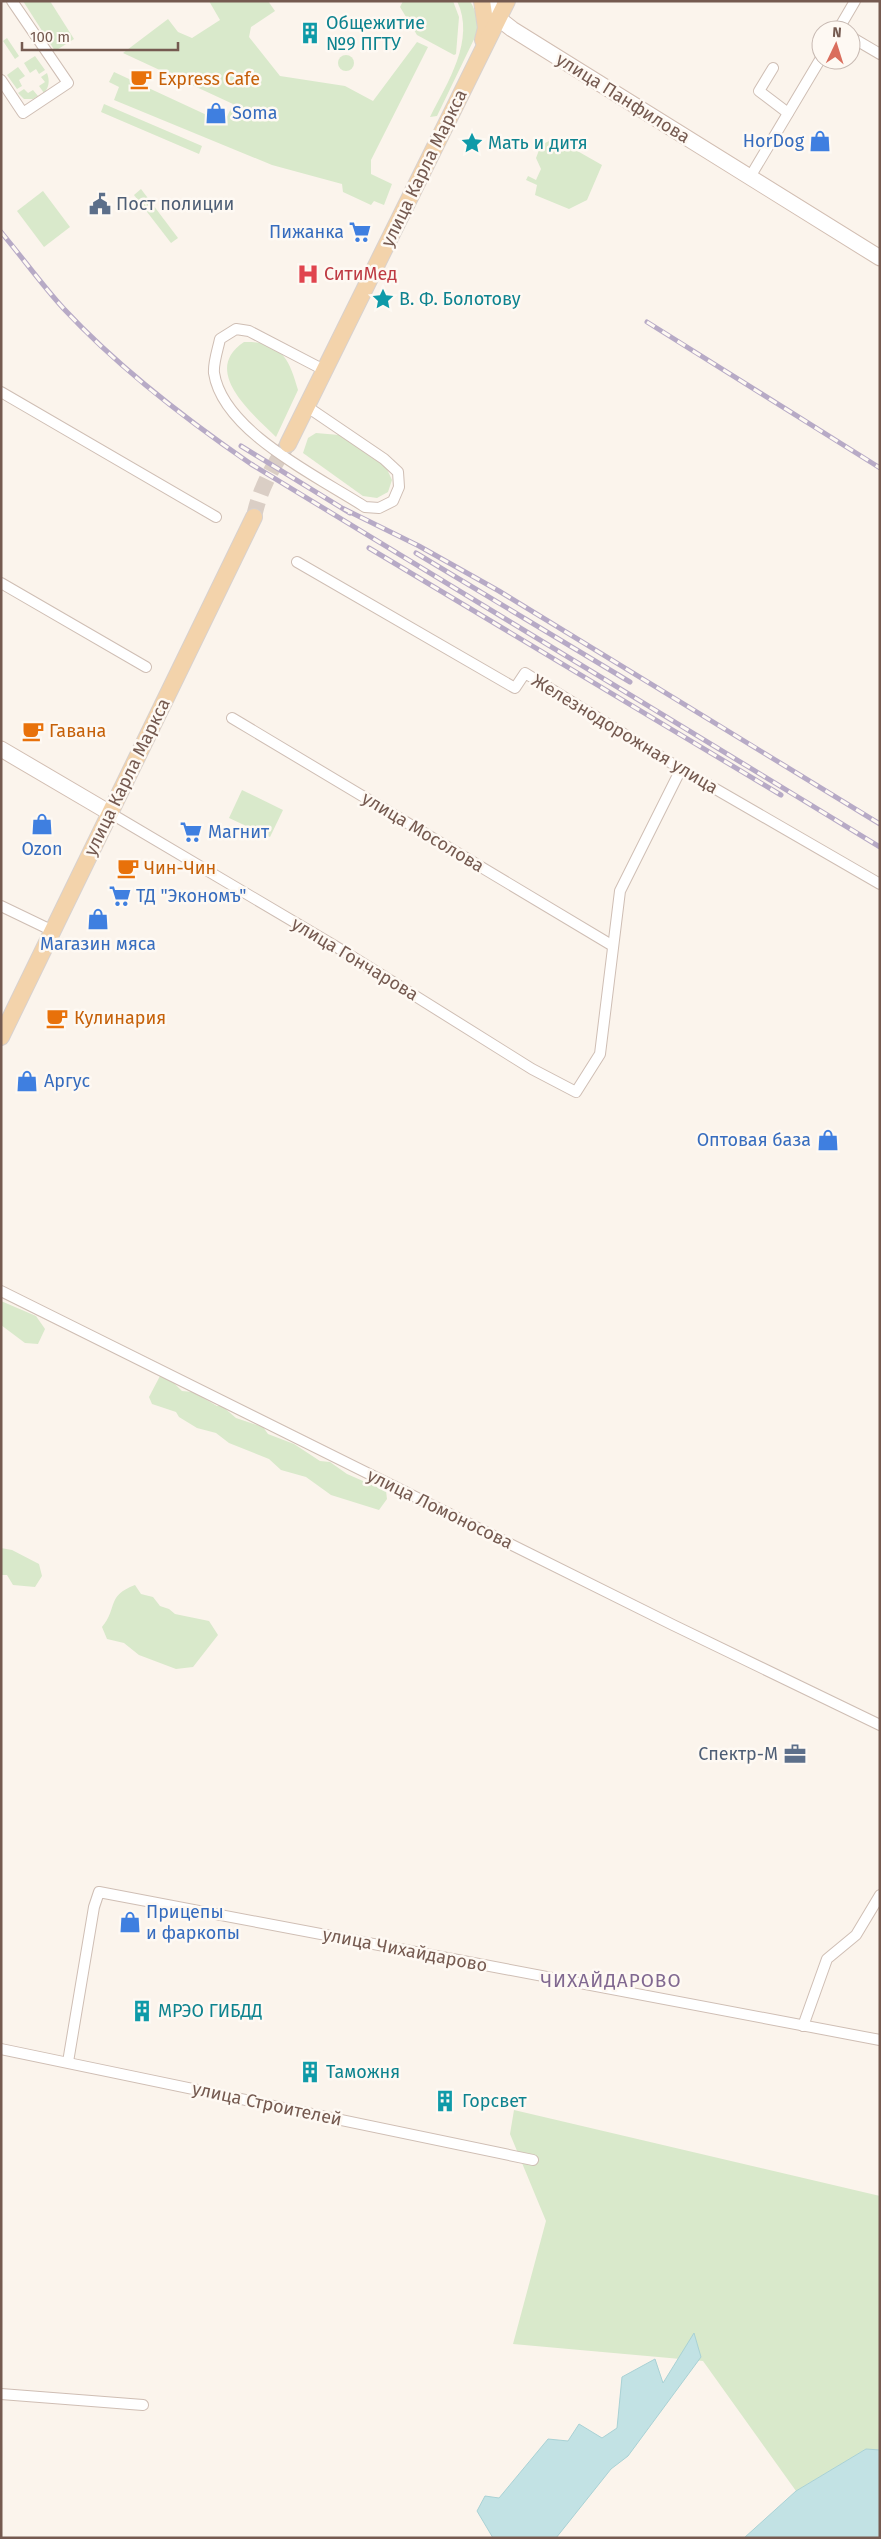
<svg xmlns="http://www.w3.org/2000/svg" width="881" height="2539" font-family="'Fira Sans',sans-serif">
<rect width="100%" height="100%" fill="#fbf4ec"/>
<g fill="#d9e9cb">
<path d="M23 1H50L74 39 55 51Z"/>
<path d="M209 1H268L275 11 251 27 249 37 280 76 345 86 373 101 417 42 428 47 371 160V174L392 184 384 205 374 201 371 205 343 192 342 184 272 165 114 100 119 87 109 82 114 72 224 123 233 104 123 53 168 19 178 32 192 38 220 20Z"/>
<path d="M403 1H453L459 17 456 54 454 55 417 35 400 7Z"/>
<path d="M457 1H470C477 13 478 20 477 33L437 116 430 117C447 83 476 40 457 1Z"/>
<path d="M7 38 19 56 15 59 3 41Z"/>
<circle cx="346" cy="63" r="8"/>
<path d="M35 56 45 70 39 74 36 69 30 73 24 63Z"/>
<path d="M18 67 25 76 19 80 22 86 17 89 7 75Z"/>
<path d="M47 73C50 81 49 87 44 93L39 86 45 82 41 77Z"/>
<path d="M24 89 28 93 33 90 38 96 33 99H24L18 93Z"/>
<path d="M104 104 202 146 199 154 101 112Z"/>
<path d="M551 140H558L602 165 587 200 569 209 535 195 537 185 526 180 528 176 536 180 541 169 536 158 541 145Z"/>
<path d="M141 189 178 238 171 243 134 195Z"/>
<path d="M43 191 70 227 44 247 17 211Z"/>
<path d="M244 342C281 341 289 358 298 390L276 437C253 414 200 371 244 342Z"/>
<path d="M316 433 339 435 386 467 392 480 388 492 377 498 363 496 303 453 308 438Z"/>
<path d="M242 790 283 810 270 837 229 818Z"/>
<path d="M1 1301 36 1316 45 1329 38 1344 25 1343 1 1325Z"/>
<path d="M160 1376 173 1382 182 1391 193 1392 217 1406H222L236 1418 263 1427 268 1434 294 1444 320 1461 330 1462 347 1474 386 1491 387 1499 379 1510 331 1495 306 1477 281 1470 269 1459 229 1443 216 1433 197 1428 179 1417 176 1412 152 1404 149 1397Z"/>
<path d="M1 1548 12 1550 39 1564 42 1576 35 1587 13 1585 7 1575H1Z"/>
<path d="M135 1585 141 1594 153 1597 160 1606 169 1609 175 1614 209 1621 218 1635 193 1667 176 1669 139 1655 124 1643 107 1639 102 1627C118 1608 106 1596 135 1585Z"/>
<path d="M514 2110 880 2196V2450L866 2449 796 2491 703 2361 513 2344 546 2221 510 2134Z"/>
</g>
<g fill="#c2e2e4" stroke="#a9d2d5">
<path d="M694 2333 701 2357 628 2456 611 2469 556 2538H493L477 2511 485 2496 499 2498 548 2439 568 2441 579 2424 602 2438 617 2428 622 2377 655 2359 663 2383Z"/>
<path d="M866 2449 880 2450V2538H744L796 2491Z"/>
</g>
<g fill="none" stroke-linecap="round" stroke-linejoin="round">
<path stroke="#dacec5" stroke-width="16" stroke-dasharray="16 8" stroke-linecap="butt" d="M254 517C259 491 273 465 288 444"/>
<g stroke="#cfbeb4" stroke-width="12">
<g id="street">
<path d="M838 30 855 1"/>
<path d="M851 37 880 54"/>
<path d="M773 68 759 91 788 113"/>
<path d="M1 80 23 113 68 83 12 1"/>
<path d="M750 177 821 58"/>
<path d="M1 392 216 517"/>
<path d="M306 406 384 459 398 472 399 487 393 501 379 508 365 507C319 477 223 432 214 373 213 363 218 349 220 339L236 329 249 331 324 370"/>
<path d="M297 562 515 688 525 673 681 769 880 884"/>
<path d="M1 583 146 667"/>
<path d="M232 718 613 946"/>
<path d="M110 813 345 952 532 1069 576 1092 600 1054 620 891 681 769"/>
<path d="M1 906 53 931"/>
<path d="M1 1291 673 1625 880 1725"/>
<path d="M803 2026 827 1959 856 1935 880 1895"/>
<path d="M1 2049 533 2160"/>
<path d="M68 2062 94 1907 99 1892 880 2040"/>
<path d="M1 2394 143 2405"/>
</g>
</g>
<g stroke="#d2beb2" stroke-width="17">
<g id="secondary">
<path d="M487 1 498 18 512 29 880 258"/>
<path d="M1 749 110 813"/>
</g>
</g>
<g stroke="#d8d1ce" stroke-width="18">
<g id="primary">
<path d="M482 1 486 28 483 40"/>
<path d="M288 444 507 1"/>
<path d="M1 1037 254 517"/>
</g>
</g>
<use href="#street" stroke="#fff" stroke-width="10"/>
<use href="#secondary" stroke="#fff" stroke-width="15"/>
<use href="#primary" stroke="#f3d3ab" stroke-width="16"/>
<g stroke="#b7aac6" stroke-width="5">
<g id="rail">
<path d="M1 232C22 257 42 285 64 309 119 368 184 418 251 464L880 847"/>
<path d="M647 322 880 468"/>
<path d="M241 446 350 513"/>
<path d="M344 509 419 546 499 591 880 824"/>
<path d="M369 548 781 795"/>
<path d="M416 553 630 682"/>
</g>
</g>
<use href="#rail" stroke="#fef9f3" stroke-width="3" stroke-dasharray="9" stroke-linecap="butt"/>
</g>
<defs>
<g id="building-bare" transform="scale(1.725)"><path d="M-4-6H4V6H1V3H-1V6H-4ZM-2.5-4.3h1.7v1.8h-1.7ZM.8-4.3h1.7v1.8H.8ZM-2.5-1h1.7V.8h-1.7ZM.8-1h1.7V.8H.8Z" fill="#0f9aa8" stroke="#fef9f3" stroke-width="2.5" paint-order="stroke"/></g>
<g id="cafe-bare" transform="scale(1.725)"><path d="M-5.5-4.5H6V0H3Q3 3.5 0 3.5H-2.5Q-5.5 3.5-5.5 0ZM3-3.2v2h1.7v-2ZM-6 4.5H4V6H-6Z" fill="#e8710a" stroke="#fef9f3" stroke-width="2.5" paint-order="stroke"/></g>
<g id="shop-bare" transform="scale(1.725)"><path d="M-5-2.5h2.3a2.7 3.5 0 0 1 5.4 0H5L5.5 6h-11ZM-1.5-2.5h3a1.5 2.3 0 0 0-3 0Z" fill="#3f7fe0" stroke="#fef9f3" stroke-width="2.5" paint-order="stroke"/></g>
<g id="sight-bare" transform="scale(1.725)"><path d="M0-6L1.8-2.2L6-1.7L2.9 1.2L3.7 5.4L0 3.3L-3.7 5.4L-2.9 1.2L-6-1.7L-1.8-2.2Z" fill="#0f9aa8" stroke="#fef9f3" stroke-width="2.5" paint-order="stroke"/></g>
<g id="civic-bare" transform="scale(1.725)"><path d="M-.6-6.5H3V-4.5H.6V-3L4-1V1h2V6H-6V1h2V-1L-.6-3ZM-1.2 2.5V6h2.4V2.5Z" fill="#5c6f8a" stroke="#fef9f3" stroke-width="2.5" paint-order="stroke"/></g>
<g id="supermarket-bare" transform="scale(1.725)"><path d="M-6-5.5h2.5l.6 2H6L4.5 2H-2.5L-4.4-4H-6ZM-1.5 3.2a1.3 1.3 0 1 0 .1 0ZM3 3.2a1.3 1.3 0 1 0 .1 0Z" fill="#3f7fe0" stroke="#fef9f3" stroke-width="2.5" paint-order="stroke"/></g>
<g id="hospital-bare" transform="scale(1.725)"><path d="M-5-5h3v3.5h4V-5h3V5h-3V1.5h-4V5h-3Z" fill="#e0444e" stroke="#fef9f3" stroke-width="2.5" paint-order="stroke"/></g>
<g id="office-bare" transform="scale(1.725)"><path d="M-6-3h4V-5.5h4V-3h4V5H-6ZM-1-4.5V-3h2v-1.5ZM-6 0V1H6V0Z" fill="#5c6f8a" stroke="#fef9f3" stroke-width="2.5" paint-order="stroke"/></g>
</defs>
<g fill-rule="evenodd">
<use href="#building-bare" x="310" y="33"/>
<use href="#cafe-bare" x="141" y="79"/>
<use href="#shop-bare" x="216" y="113"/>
<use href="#shop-bare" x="820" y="141"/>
<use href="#sight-bare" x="472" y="143"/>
<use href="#civic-bare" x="100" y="204"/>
<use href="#supermarket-bare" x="360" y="232"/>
<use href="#hospital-bare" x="308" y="274"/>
<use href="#sight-bare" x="383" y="299"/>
<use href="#cafe-bare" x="33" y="731"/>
<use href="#shop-bare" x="42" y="824"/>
<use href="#supermarket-bare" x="191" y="832"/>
<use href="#cafe-bare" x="128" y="868"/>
<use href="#supermarket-bare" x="120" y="896"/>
<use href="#shop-bare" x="98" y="919"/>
<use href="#cafe-bare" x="57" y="1018"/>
<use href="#shop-bare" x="27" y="1081"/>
<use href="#shop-bare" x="828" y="1140"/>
<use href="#office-bare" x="795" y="1754"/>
<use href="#shop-bare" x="130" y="1922"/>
<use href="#building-bare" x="142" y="2011"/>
<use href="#building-bare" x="310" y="2072"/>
<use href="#building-bare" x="445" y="2101"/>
</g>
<g text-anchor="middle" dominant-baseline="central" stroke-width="5" stroke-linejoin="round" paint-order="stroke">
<g font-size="18" fill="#0d838f" stroke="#fef9f3" text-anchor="start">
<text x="326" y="23">Общежитие<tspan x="326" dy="21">№9 ПГТУ</tspan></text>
<text x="488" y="143">Мать и дитя</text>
<text x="399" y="299">В. Ф. Болотову</text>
<text x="158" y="2011">МРЭО ГИБДД</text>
<text x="326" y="2072">Таможня</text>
<text x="462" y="2101">Горсвет</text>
</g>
<g font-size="18" fill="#c56008" stroke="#fef9f3" text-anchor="start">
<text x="158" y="79">Express Cafe</text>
<text x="49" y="731">Гавана</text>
<text x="144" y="868">Чин-Чин</text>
<text x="74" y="1018">Кулинария</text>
</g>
<g font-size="18" fill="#755a50" stroke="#fef9f3">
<text transform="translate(623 98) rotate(32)">улица Панфилова</text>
<text transform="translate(424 168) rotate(-64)">улица Карла Маркса</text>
<text transform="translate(625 734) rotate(31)">Железнодорожная улица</text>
<text transform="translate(127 777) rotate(-64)">улица Карла Маркса</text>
<text transform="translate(423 832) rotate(31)">улица Мосолова</text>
<text transform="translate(355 959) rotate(31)">улица Гончарова</text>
<text transform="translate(440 1509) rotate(26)">улица Ломоносова</text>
<text transform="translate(405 1950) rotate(11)">улица Чихайдарово</text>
<text transform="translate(267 2104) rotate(12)">улица Строителей</text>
</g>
<g font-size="18" fill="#366cbe" stroke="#fef9f3" text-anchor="start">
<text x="232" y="113">Soma</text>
<text x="804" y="141" text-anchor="end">HorDog</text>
<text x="344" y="232" text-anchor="end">Пижанка</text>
<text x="208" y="832">Магнит</text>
<text x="42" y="849" text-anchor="middle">Ozon</text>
<text x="136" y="896">ТД "Экономъ"</text>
<text x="98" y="944" text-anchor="middle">Магазин мяса</text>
<text x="44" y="1081">Аргус</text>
<text x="811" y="1140" text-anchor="end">Оптовая база</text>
<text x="146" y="1912">Прицепы<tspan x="146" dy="21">и фаркопы</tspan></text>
</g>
<g font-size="18" fill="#4e5e75" stroke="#fef9f3" text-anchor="start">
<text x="116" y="204">Пост полиции</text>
<text x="778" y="1754" text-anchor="end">Спектр-М</text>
</g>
<g font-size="18" fill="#be3a42" stroke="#fef9f3" text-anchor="start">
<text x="324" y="274">СитиМед</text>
</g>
<g font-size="19" letter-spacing="1" fill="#806890" stroke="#fef9f3">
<text x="611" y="1980">ЧИХАЙДАРОВО</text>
</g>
</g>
<rect width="881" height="2539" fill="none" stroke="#755a50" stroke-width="5"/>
<g transform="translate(836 45) rotate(4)"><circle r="24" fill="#fef9f3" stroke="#c7b9b2"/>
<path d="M0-4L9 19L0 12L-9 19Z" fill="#da6e5d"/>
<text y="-8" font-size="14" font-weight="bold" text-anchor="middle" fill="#755a50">N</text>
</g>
<path d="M22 42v8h156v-8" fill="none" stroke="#755a50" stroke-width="2.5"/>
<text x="30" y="42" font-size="15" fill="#755a50" stroke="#fef9f3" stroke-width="4" paint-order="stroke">100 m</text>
</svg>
